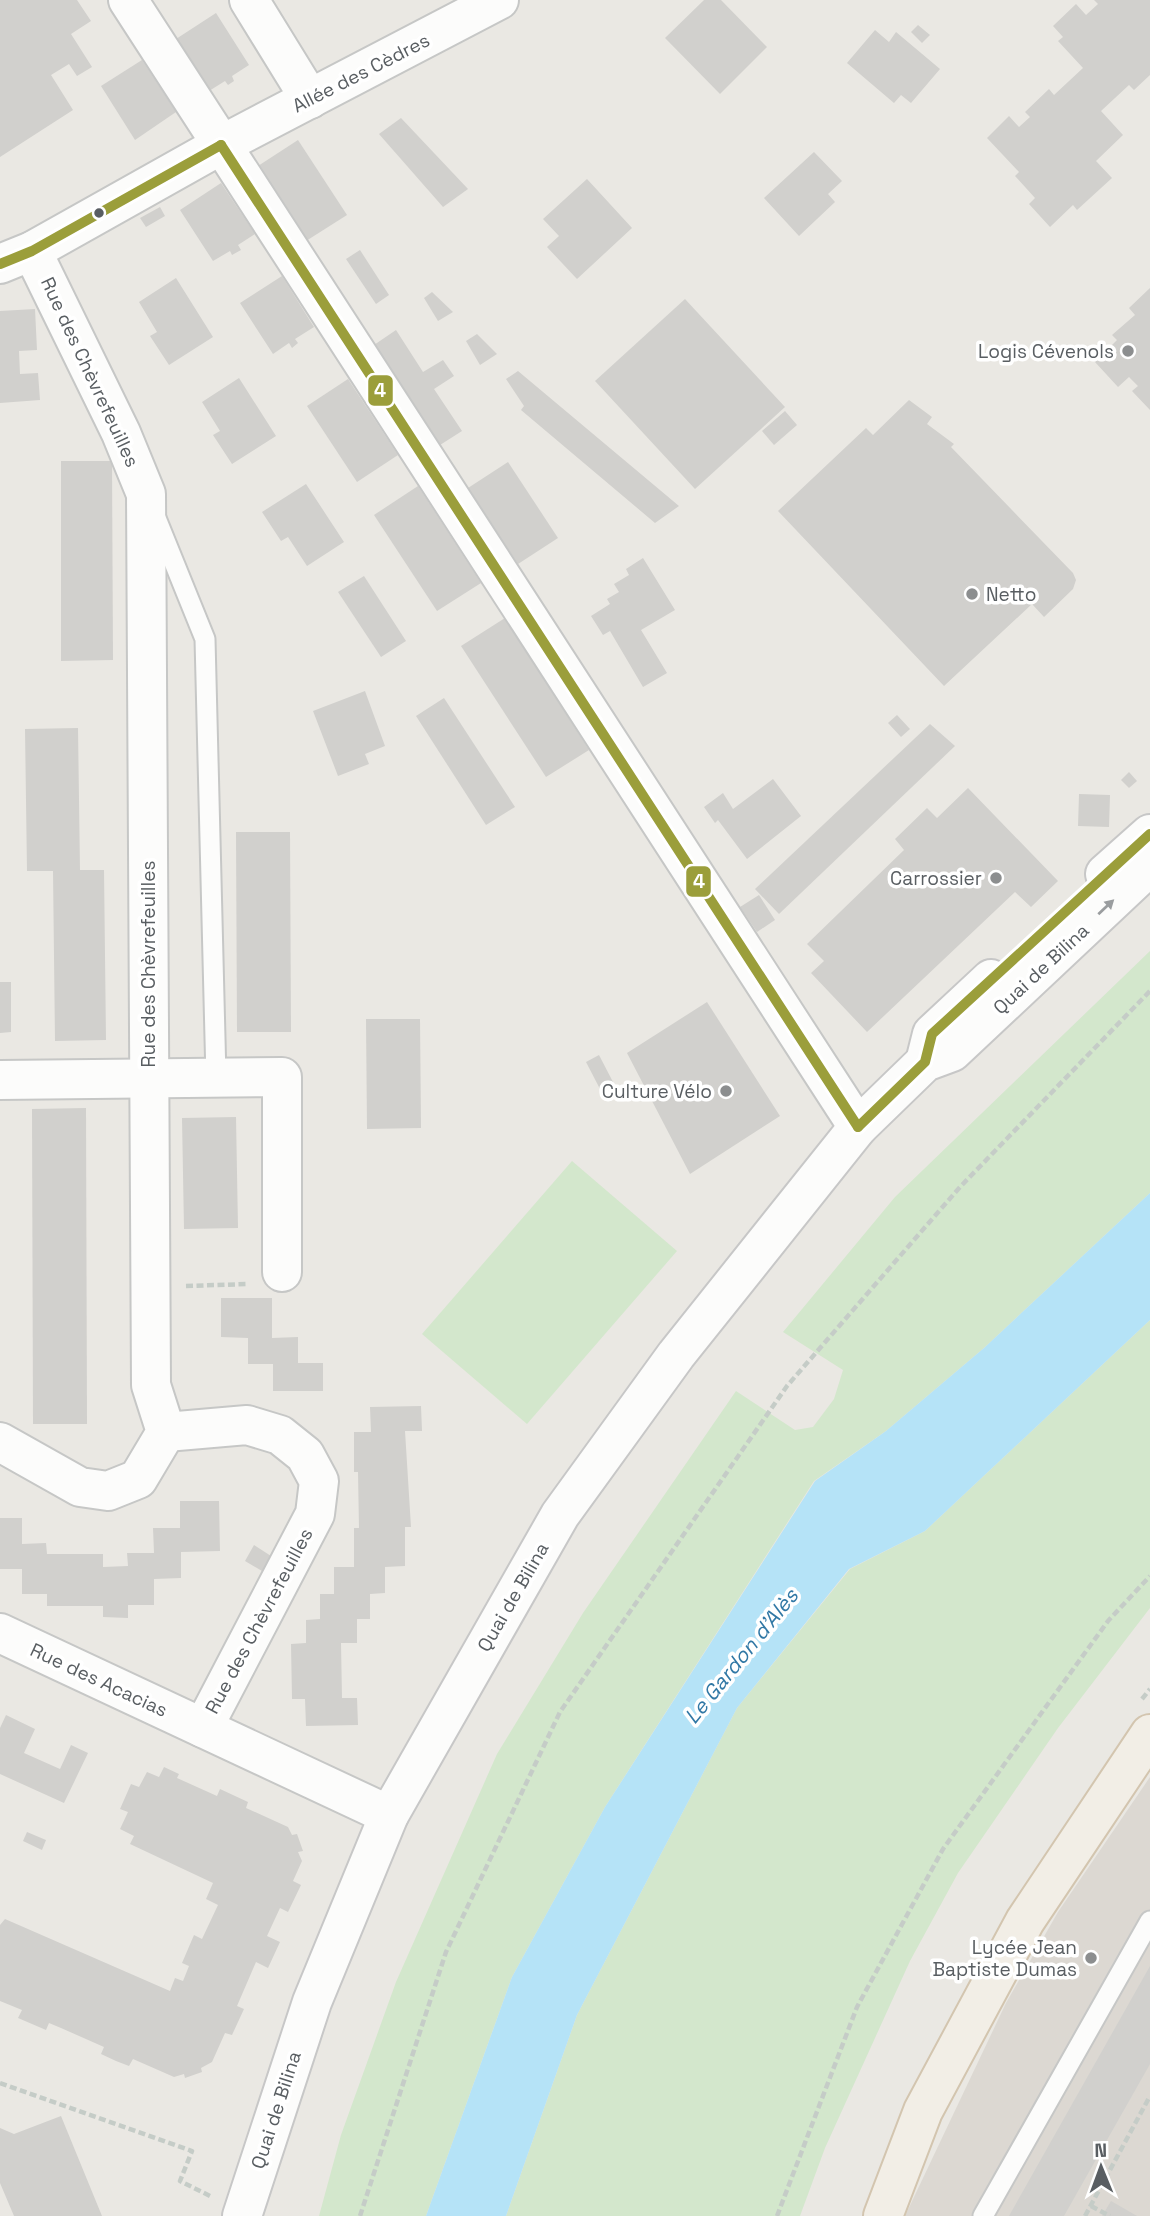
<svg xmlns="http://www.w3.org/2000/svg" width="1150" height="2216" font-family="'Space Grotesk',sans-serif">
<rect width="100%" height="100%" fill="#eae8e3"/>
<path fill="#dcd8d2" d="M1150 1777V2216H905L1006 2003 1058 1912Z"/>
<g fill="#d3e7cc">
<path d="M1150 951V1193L984 1348 886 1431 814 1481 605 1807 512 1977 426 2216H319L341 2135 396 1982 497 1754 583 1613 736 1391 795 1430 813 1427 834 1399 843 1370 783 1332 895 1197Z"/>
<path d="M572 1161 677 1251 527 1424 422 1334Z"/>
<path d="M1150 1320V1608L1058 1728 958 1873 910 1961 825 2148 800 2216H506L577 2015 737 1708 850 1569 925 1531Z"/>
</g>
<path fill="#b5e3f7" d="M1150 1193V1320L925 1531 849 1569 737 1708 577 2015 506 2216H426L512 1977 605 1807 815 1481 886 1431 984 1348Z"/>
<g fill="#d1d0cd">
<path d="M0 0H77L91 21 71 34 92 67 77 76 69 64 51 75 73 110 0 157Z"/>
<path d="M704 0H721L767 47 720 94 665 38Z"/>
<path d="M1094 0H1150V75L1134 90 1129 85 1101 111 1123 135 1096 161 1112 178 1077 210 1073 205 1050 227 1029 204 1035 198 1015 176 1019 172 987 138 1009 116 1019 127 1030 117 1025 112 1049 89 1054 95 1083 68 1058 41 1063 37 1053 26 1076 4 1086 15 1098 4Z"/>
<path d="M216 13 249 65 232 76 234 81 228 85 225 81 209 91 176 39Z"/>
<path d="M918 25 930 35 922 43 911 32Z"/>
<path d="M875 30 889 42 896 32 940 69 911 103 901 95 894 103 847 63Z"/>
<path d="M142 60 176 112 135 140 101 86Z"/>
<path d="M401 118 468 189 443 207 379 134Z"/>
<path d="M298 140 347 215 306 241 258 166Z"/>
<path d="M814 152 842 181 828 194 835 202 799 236 764 198Z"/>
<path d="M587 179 632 228 577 279 547 247 559 236 543 219Z"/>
<path d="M221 183 255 234 238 245 241 250 232 255 230 251 213 261 180 210Z"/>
<path d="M160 207 165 216 146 227 140 218Z"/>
<path d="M360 250 389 295 376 304 346 259Z"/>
<path d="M282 276 314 327 295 339 298 343 292 348 289 343 273 354 240 303Z"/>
<path d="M176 278 213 337 169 365 150 336 157 332 139 302Z"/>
<path d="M1150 288V410L1132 391 1138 386 1129 377 1118 387 1095 362 1117 340 1112 335 1135 315 1129 308Z"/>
<path d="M432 292 453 312 438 321 424 298Z"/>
<path d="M685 299 785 407 695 489 595 381Z"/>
<path d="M35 309 37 350 19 351 20 374 38 373 40 400 0 403V311Z"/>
<path d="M396 330 423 372 443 360 454 376 434 389 462 431 440 445 374 345Z"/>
<path d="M477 334 497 354 480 365 466 341Z"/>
<path d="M518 371 679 506 655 523 521 410 524 406 506 379Z"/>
<path d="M239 378 276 436 232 464 213 435 220 431 202 402Z"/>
<path d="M348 379 398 455 357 482 307 406Z"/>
<path d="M909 400 932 417 927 424 954 444 951 447 1073 573 1076 580 1073 589 1044 617 1032 604 944 686 778 511 866 428 873 435Z"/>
<path d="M785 411 797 425 774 445 762 431Z"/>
<path d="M61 461H112L113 660 61 661Z"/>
<path d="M508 462 558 538 518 564 468 488Z"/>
<path d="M306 484 344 542 307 566 288 537 281 541 262 512Z"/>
<path d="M418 486 481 583 437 611 374 515Z"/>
<path d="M643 558 675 610 641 630 667 673 643 687 610 631 603 635 591 616 610 604 607 599 619 592 614 584 629 575 626 569Z"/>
<path d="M364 576 406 641 381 657 338 592Z"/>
<path d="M505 618 589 750 546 777 461 646Z"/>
<path d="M365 691 385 746 365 754 369 764 338 776 313 711Z"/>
<path d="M444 698 515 807 486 825 416 716Z"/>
<path d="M897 715 910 729 901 737 888 723Z"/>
<path d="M930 724 955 746 779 914 755 889Z"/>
<path d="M78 728 80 870H104L106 1040 55 1041 53 871H27L25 729Z"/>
<path d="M1129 772 1137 781 1129 788 1121 780Z"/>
<path d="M773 779 801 816 747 859 718 820 715 823 704 807 723 793 733 809Z"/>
<path d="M968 788 1058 881 1031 907 1015 892 867 1032 811 973 824 961 807 944 904 850 895 839 927 808 937 818Z"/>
<path d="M1079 794 1110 795 1109 827 1078 826Z"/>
<path d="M236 832H290L291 1032H237Z"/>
<path d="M759 895 775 920 757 932 740 907Z"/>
<path d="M0 982H11V1032L0 1033Z"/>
<path d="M707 1002 780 1116 690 1174 627 1053Z"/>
<path d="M366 1019H420L421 1128 367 1129Z"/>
<path d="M599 1055 613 1082 600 1089 586 1062Z"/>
<path d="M86 1108 87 1424H33L32 1109Z"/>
<path d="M236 1117 238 1228 184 1229 182 1118Z"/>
<path d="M221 1298H272V1338L298 1337V1363H323V1391H273V1364H248V1338L221 1337Z"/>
<path d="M421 1406 422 1431H405L411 1527H405V1566L385 1567V1593L370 1594V1619H357V1643H341L342 1698H357L358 1725 306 1726 305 1699H292L291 1644 306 1643V1620L320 1619V1594H334V1567H354V1528H359L358 1472H354V1432H371L370 1407Z"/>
<path d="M180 1501H219L220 1551 181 1552V1578L154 1579V1605H128V1618L103 1617V1606H47V1594H22V1569H0V1518H22V1544L46 1543 47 1554H103V1567L128 1566 127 1553H154L153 1528H180Z"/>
<path d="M254 1545 271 1556 262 1571 245 1561Z"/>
<path d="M6 1715 35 1729 24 1753 60 1769 71 1745 88 1753 64 1803 0 1774V1728Z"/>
<path d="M164 1767 179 1774 177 1778 217 1796 220 1789 248 1802 246 1808 288 1827 292 1835 297 1834 303 1851 298 1852 302 1861 293 1881 301 1885 288 1912 280 1908 267 1936 280 1942 268 1968 256 1962 237 2006 244 2009 232 2035 225 2033 212 2062 201 2068 202 2072 185 2078 184 2074 174 2077 133 2059 129 2066 116 2061 101 2054 104 2047 61 2028 49 2023 46 2030 18 2018 22 2010 0 2001V1925L5 1919 170 1991 175 1978 183 1981 189 1966 182 1963 194 1935 202 1939 218 1905 206 1899 213 1883 130 1844 134 1836 120 1829 128 1812 120 1809 131 1784 139 1787 147 1772 159 1777Z"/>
<path d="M27 1832 46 1840 42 1850 23 1841Z"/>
<path d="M1150 1966V2064L1064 2216H1009Z"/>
<path d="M61 2116 102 2216H14L0 2183V2128L14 2134Z"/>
<path d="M1111 2201 1137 2216H1102Z"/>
</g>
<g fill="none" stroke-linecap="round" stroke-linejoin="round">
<g stroke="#c6c7c6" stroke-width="23">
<g id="service">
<path d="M156 518 205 639 216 1078"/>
<path d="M983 2216 1150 1921"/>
</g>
</g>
<g stroke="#c6c7c6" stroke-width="42">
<g id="minor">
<path d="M128 0 858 1127"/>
<path d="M249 0 310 99"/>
<path d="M0 264 32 251 221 145 499 0"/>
<path d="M0 1080 282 1077V1272"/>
<path d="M166 1432 247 1425 280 1435 305 1455 319 1481 315 1514 203 1728"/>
<path d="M0 1442 80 1487 108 1491 138 1479 166 1432 151 1385 146 494 121 433 32 251"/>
<path d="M0 1633 389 1815"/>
</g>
</g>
<g stroke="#c7c7c7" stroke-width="42">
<g id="secondary">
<path d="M1105 874 1150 834"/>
<path d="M925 1062 932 1034 991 979"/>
<path d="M242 2216 312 2002 389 1815 560 1515 676 1355 858 1127 925 1062 952 1052 1150 866"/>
</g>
</g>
<g stroke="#d3c5af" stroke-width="42">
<path id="primary" d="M883 2216 923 2111 1025 1921 1150 1734"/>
</g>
<g stroke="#c5ccc7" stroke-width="4.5" stroke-dasharray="7 3.5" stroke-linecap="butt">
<path d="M186 1286 248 1284"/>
<path d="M1142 1699 1150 1689"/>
<path d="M0 2083 192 2151 180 2181 212 2197"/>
<path d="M1091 2206 1110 2216"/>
<path d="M360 2216 446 1952 560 1712 787 1386 960 1187 1150 991"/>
<path d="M777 2216 857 2007 943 1849 1108 1621 1150 1576"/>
<path d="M1085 2216 1150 2096"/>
</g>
<use href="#service" stroke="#fcfcfb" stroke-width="19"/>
<use href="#minor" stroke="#fcfcfb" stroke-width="38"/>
<use href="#secondary" stroke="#fcfcfb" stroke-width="38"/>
<use href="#primary" stroke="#f2eee6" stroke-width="38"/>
<g stroke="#fff" stroke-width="16">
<g id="bus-1">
<path d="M221 145 858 1127"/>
<path d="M0 264 32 251 221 145"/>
<path d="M858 1127 925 1062 932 1034 1150 834"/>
</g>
</g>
<use href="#bus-1" stroke="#9b9e3b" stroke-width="10"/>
</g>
<defs><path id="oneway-solid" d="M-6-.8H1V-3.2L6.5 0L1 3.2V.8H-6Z" transform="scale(1.75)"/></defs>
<use fill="#9a9d9f" href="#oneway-solid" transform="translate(1106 907) rotate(-43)"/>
<circle fill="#595e62" stroke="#fff" stroke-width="2.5" cx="99" cy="213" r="6"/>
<g fill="#8c8e8f" stroke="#fff" stroke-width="2.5">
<circle cx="1128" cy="351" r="7"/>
<circle cx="972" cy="594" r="7"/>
<circle cx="996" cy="878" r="7"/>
<circle cx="726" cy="1091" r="7"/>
<circle cx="1091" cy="1958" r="7"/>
</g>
<g text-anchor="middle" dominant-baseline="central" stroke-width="7" stroke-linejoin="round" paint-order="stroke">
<g font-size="19" fill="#595e62" stroke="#fff">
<text transform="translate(361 73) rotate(-27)">Allée des Cèdres</text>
<text transform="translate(90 372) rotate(65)">Rue des Chèvrefeuilles</text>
<text transform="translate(148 964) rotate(-90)">Rue des Chèvrefeuilles</text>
<text transform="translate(1041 969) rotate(-43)">Quai de Bilina</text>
<text transform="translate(513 1597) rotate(-60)">Quai de Bilina</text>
<text transform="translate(259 1621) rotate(-62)">Rue des Chèvrefeuilles</text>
<text transform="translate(99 1680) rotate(25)">Rue des Acacias</text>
<text transform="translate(276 2110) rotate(-72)">Quai de Bilina</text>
</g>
<g font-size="19" fill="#595e62" stroke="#fff" text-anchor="end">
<text x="1114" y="351">Logis Cévenols</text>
<text x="986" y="594" text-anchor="start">Netto</text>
<text x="982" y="878">Carrossier</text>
<text x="712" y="1091">Culture Vélo</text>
<text x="1077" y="1947">Lycée Jean<tspan x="1077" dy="22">Baptiste Dumas</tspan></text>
</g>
<g font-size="21" font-style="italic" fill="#3178a5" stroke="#fff">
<text transform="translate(741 1656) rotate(-51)">Le Gardon d'Alès</text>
</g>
</g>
<g stroke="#fff" stroke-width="2.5">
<rect x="367" y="374" width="27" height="33" rx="7" fill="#9b9e3b"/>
<rect x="685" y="865" width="27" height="33" rx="7" fill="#9b9e3b"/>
</g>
<g font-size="19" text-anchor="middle" font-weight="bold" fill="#fff">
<text x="380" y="397">4</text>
<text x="699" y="888">4</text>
</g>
<g transform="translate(1101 2167) rotate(359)" stroke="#ffffff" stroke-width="5" paint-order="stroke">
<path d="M0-5L12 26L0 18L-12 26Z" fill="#595e62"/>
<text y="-10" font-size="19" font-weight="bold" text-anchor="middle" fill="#595e62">N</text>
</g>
</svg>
